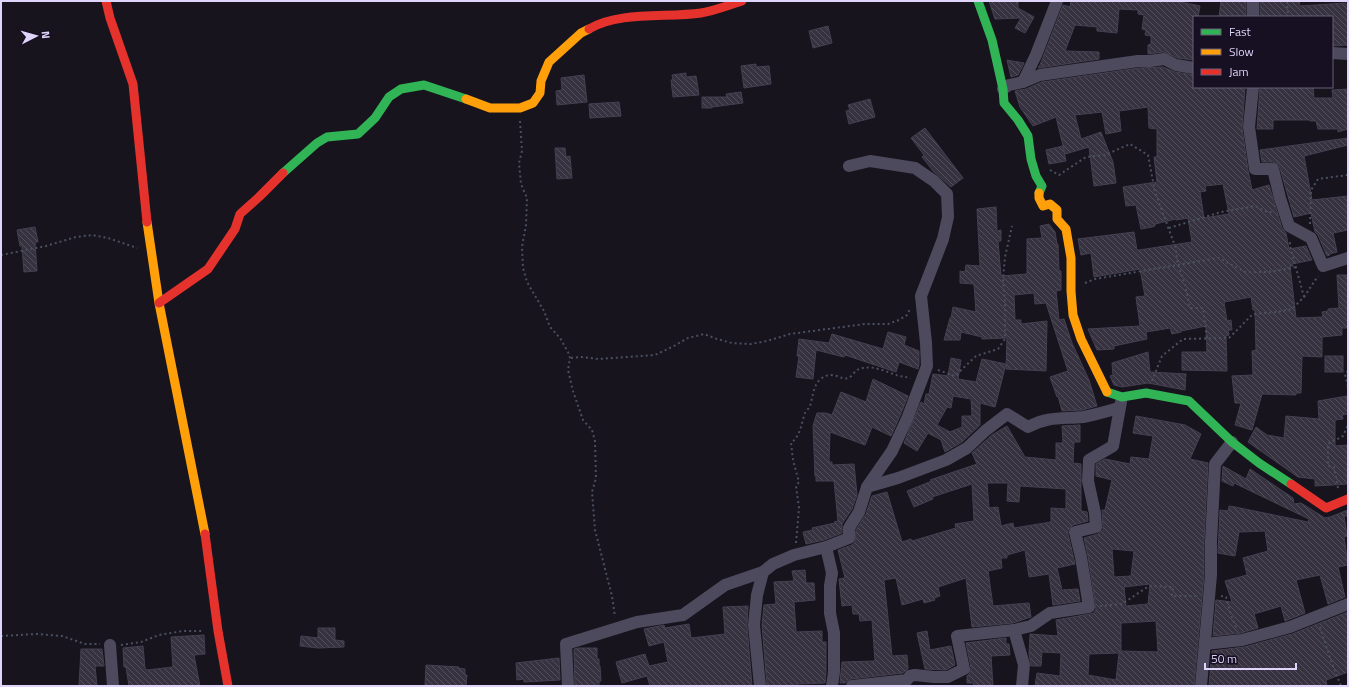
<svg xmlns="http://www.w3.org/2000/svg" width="1349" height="687" font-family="'Titillium Web',sans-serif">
<defs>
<pattern id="building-back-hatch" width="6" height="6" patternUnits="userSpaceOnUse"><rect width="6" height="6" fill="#373240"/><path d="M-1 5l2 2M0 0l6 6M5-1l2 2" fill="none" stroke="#544f5c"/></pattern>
</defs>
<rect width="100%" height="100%" fill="#17141e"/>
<g fill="url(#building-back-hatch)" stroke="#454051" fill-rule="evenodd">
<path d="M989 1H1018V8L1034 17 1025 33 1015 28 1021 18 995 19Z"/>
<path d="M1071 1H1176L1200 6 1198 17H1194V25L1192 24 1194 51H1192L1193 60 1178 58 1163 52 1148 54V45L1151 44V36L1145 35 1146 30 1142 29 1144 15 1138 14V10L1119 9 1117 33 1097 31V27L1075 25 1065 51 1099 52V59L1038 68 1040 65 1063 5 1070 7Z"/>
<path d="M1221 1H1246V16L1219 17Z"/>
<path d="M1260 1H1299L1300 6 1346 3V5H1348V45L1332 46V17H1260Z"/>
<path d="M828 26 832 43 813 48 809 31Z"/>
<path d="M1007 60 1024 63 1018 75 1011 77Z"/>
<path d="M756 64V67L769 66 771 84 744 88 741 66Z"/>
<path d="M1163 67 1175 72 1194 75V87H1245L1242 128 1248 170 1252 190 1269 185 1282 228 1286 233 1289 249 1306 246 1312 260 1292 264 1293 266H1290L1296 318 1323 317 1322 312 1328 311V309L1339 308 1337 275H1348V328H1342V335L1322 337V357L1302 356 1301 393H1296V395L1262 394 1252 430 1235 425 1241 403H1235L1232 376 1253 375 1252 351 1256 350 1255 310H1253L1251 297 1224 302 1227 321 1231 320 1232 330H1228L1229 335 1226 336 1227 371 1182 370V352H1207L1206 326 1181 331V332L1172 334 1170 328 1146 332 1147 339 1114 346V349L1097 350 1088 329 1140 326 1136 297 1145 296 1140 269 1094 277 1091 253 1081 255 1078 239 1134 232 1137 250H1139L1192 242 1188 218 1176 220V219L1155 224V226L1152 227 1141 229 1136 205 1126 206 1123 187 1157 182 1154 157H1157V129L1149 128 1148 107 1119 111 1121 131 1106 134 1102 112 1075 115 1081 139 1101 132 1113 162 1116 183 1094 186 1089 147 1065 154 1056 117 1033 126 1020 107 1015 91 1026 89 1042 82 1139 68ZM1223 184 1229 214 1204 218 1200 192 1206 191 1205 186Z"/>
<path d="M686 73V77L696 76 699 95 673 97 671 80H673L672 75Z"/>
<path d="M584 75 587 102 557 105 556 91 562 90 561 78Z"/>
<path d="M1260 87H1313L1314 98H1333L1332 90 1348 89V129L1338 132V129H1318L1316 121H1310V120H1273V129H1257Z"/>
<path d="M741 92 743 103 712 107V108H702V97H727L726 94Z"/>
<path d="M870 99 875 117 849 124 846 111 850 110 848 105Z"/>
<path d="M619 102 621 116 590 118 589 104Z"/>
<path d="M925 128 963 178 951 187 933 171 922 157 924 155 911 138Z"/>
<path d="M1348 138V145L1304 156 1312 200 1348 196V230L1333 233 1337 252 1329 254 1330 255 1327 256 1318 235 1315 232 1311 213 1294 217 1279 165 1273 162H1262L1260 150Z"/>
<path d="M1063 146 1066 161 1049 164 1046 150Z"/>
<path d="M555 148H565L566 157 570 156 572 178 557 179Z"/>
<path d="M996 207 997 231 1001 230V241H998L1001 276 1027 274V239L1042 238 1040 226 1049 224 1055 232 1057 244H1058L1059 271H1061V290L1056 291 1059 320 1064 319 1072 343 1089 380 1097 406 1082 410 1062 411 1058 396 1057 397 1050 377 1068 371 1046 303 1035 304 1034 293 1014 295 1015 320H1021V324L1047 321 1046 371 1006 369 1007 338 982 339V337L961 332 960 340H944L950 318H951L953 307 976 312 974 284 960 283V271L965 272 966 265 980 266 977 209Z"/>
<path d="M35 227 38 242H35L37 271 24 272 22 246H20L17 230Z"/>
<path d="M888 332 906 337 904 345 919 351V365L918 369 899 362 896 372 845 355 844 357 816 350 813 379 796 377 799 356H797L799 339 829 343 832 334 883 349Z"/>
<path d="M1148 352 1150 372 1186 374 1185 390 1148 383 1122 387 1114 385 1110 376 1113 375 1112 363Z"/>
<rect x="1325" y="356" width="18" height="16"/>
<path d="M951 358 961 360 958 379 976 382 982 359 1006 364 995 407 980 403V425L962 442 945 452 941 440 928 433 917 451 904 443 921 402 924 404 926 394H929L933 374 948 376ZM953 396 971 399 972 416H962V427L950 432 937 425 947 407 951 408Z"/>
<path d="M873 379 908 396 900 416 891 436 872 427 865 445 830 432 829 462H832V465L854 464 857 495 852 509 842 524V533L824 540 806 544 803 532 813 530 812 528 835 523 834 522 838 521 834 481H816V476H815L813 426 817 413H826L832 415 841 392 866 402Z"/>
<path d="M1347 396 1348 414 1342 415 1343 419 1335 420V446L1348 445V484L1315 486V479L1298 477 1248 442 1256 427 1267 435 1284 438 1286 416 1319 419 1318 401Z"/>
<path d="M1136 416 1185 425 1201 434 1190 459 1208 463 1204 541V575L1194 686H1035L1037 673 1060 676 1061 653 1042 652 1041 666H1031L1029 654 1030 634 1058 636 1056 620 1090 614 1094 613 1096 609 1088 556 1084 538 1098 534 1103 530 1102 510H1105L1112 480 1096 476V464L1105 459 1130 464 1131 457 1149 459 1153 436 1133 433ZM1112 549 1134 551 1131 576 1114 577ZM1150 584 1148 604 1126 606 1124 587ZM1156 621 1158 652 1121 651V623ZM1119 653 1116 680 1088 675 1089 654Z"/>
<path d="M1080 425V442H1074L1073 463 1081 464V511L1087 512 1088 521 1073 525 1068 530V534L1075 564 1057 568 1062 590 1078 589 1080 601 1053 605 1049 574 1029 577 1025 550 1007 555V558H1001L1002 568 988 571 993 606 1029 603 1031 617 1013 623 972 627 966 578 938 587 940 596 934 598 935 600 924 603 923 599 902 605 896 578 884 580 892 656 907 655 908 669 903 673 851 679 845 683H840L842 662 875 661 872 620 860 621 859 614H853L852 605 842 606 839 579 845 578 838 550 852 545 855 542 856 530 866 514 872 496 887 492 902 542 911 539 912 541 956 528 955 524 974 521 972 484 932 497 933 499 914 507 907 491 932 481 930 480 977 464 972 453 992 435 1007 426 1025 457 1056 460V443H1063L1062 426ZM987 483H1008L1007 501 1019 502 1020 486 1066 489V509L1051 508V522L1014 528 1013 523 1001 526 998 507 989 508Z"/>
<path d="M1223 466 1246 479 1250 469 1293 498 1294 504 1301 503 1325 518 1330 517 1348 510V516H1344L1347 536 1344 537 1348 565 1338 567 1345 597 1328 604 1320 575 1296 580 1305 613 1285 621 1281 606 1254 614 1258 628 1241 633 1213 636 1216 600 1232 602 1225 581 1247 575 1243 558 1268 551 1265 531 1239 532 1235 556 1218 553 1220 510 1228 511 1229 506 1235 507 1308 522 1309 519 1234 483 1233 486 1222 481Z"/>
<path d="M805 570 806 583H814L815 600 794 602 796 632 822 631V642H826V671L825 683 798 684 796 685V686H767L762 625 764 605 776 604 774 582 794 581 792 571Z"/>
<path d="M748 606 747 626 752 686H650L647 676 622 683 616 662 645 654 649 666 668 662 664 642 649 646 644 629 664 625 665 628 689 624 691 638 725 634 723 607Z"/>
<path d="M1348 612V672L1326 680 1327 686H1209L1212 651 1244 647 1292 634Z"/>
<path d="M318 628H335V640L344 641V647L318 648 300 646 301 636 318 638Z"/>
<path d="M927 631 930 650 951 646 955 665 946 670 925 669 917 633Z"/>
<path d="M204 635 205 654 194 655 200 686H129L126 667H124L123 648 143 646 145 668 147 670 173 667 171 637Z"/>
<path d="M1006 638V644H1009L1010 655 991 656 993 686H974L973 683H967V676L970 673 971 668 966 643Z"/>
<path d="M578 648H597V659H599V666H600L601 681H599V686H575L574 649Z"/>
<path d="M81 649H102L104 666H95L97 686H79Z"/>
<path d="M559 658 560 680 524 682V679L517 680 516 663Z"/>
<path d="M426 665 459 667 458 668 465 669V675H467L466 686H425Z"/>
</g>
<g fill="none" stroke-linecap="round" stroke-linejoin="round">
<g stroke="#49505f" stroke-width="2" stroke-dasharray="2 3" stroke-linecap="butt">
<path d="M1287 1 1288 17"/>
<path d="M520 121 522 151 519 163 521 184 527 198 526 225 522 247 523 268 527 282 544 311 550 327 560 338 568 352 570 358 568 370 573 391 583 420 592 430 595 441 596 478 592 492 595 530 612 596 615 617"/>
<path d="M1050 170 1059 175 1086 157 1105 155 1130 144 1148 155 1155 192 1175 246 1178 265 1185 285 1190 308H1203L1207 339"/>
<path d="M1310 224 1311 190 1318 179 1348 175"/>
<path d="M1169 228 1221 212 1255 206 1267 212H1272"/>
<path d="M1 255 46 246 76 237 92 235 108 238 137 248"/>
<path d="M1085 283 1095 279 1219 258 1245 272H1268L1297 267"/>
<path d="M1304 297 1318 276"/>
<path d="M571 358 581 357 599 359 655 355 674 346 688 338 704 334 717 339 732 343 751 344 767 341 790 334 865 324H888L899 320 907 315 910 309"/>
<path d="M938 370 955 376 976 356 998 349 1005 339V303L1003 279 1005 257 1012 226"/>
<path d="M1348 371 1345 374 1348 387"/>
<path d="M1152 381 1162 356 1183 339 1229 338 1253 314 1277 312 1292 309 1304 297 1290 246V240"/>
<path d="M1338 488 1334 467 1328 466V444L1343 436 1348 425"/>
<path d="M796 543 799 508 796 486 799 482 793 460 791 443C801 435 801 424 805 413 806 411 809 408 810 406 813 397 813 384 822 378 834 370 841 381 848 378 852 377 854 372 857 370 871 363 886 372 899 376 903 377 906 376 910 379"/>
<path d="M1221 596 1226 597 1231 615 1237 630"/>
<path d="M1100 606 1122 604 1149 586 1173 587 1172 596H1197"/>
<path d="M1320 627 1331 661 1341 686"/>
<path d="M1 636 37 634 62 636 85 644H100"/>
<path d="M121 645 141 642 159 635 183 631H203"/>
</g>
<g stroke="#4d4a5e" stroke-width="12">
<path d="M1253 17V1"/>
<path d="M1332 53 1348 54"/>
<path d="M1023 82 1040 75 1138 61H1150L1164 59 1176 65 1194 68"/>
<path d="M1253 87 1249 127 1255 169H1273L1280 198 1289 226 1311 238 1323 266 1348 258"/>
<path d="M1003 89 1009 85 1023 82 1036 55 1057 1"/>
<path d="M849 166 870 161 915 168 934 181 947 194 948 217 943 239 921 296 926 343 927 366 907 419 892 451 867 487"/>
<path d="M826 547 832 573 830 586V613L834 633V672L832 686"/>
<path d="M1014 630 1024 665 1022 686"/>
<path d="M1205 644 1242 640 1290 627 1348 604"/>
<path d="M110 645 113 686"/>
<path d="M568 686 566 644 637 622 683 615 725 585 763 572"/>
<path d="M760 686 754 625 757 595 763 572 773 564 794 555 826 547 849 538V528L859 512 867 487 898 478 946 460 967 448 985 431 1007 414 1028 427C1048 416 1062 419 1083 417 1095 415 1107 411 1119 408"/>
<path d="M852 686 907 680 910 676 915 675 934 677H948L964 669 957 636 1014 630 1031 626 1050 613 1089 607 1081 557 1075 532 1096 527 1095 513 1088 481 1089 460 1113 446 1121 402"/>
<path d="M1201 686 1211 575V541L1215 464 1232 442"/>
</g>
<g stroke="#30b455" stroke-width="9">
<path d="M978 1 992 40 1003 89 1004 103 1018 120 1028 136 1031 159 1036 176 1042 186 1039 193"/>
<path d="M283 173 317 143 327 137 358 134 375 118 389 97 401 89 424 85 466 99"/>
<path d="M1107 392 1122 397 1146 393 1189 401 1232 442 1259 463 1291 484"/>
</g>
<g stroke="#ff9f0a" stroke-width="9">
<path d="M466 99 490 108H520L533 103 540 93 541 81 549 62 581 33 589 29"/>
<path d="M1039 193V198L1043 206 1050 204 1057 210V219L1066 229 1071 258V291L1073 315 1081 339 1107 392"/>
<path d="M147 222 159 303 205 534"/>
</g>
<g stroke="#e5322d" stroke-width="9">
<path d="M106 1 110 18 133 84 147 222"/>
<path d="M589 29C619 11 666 18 701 13 714 11 729 5 742 1"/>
<path d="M159 303 208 269 235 229 240 214 259 197 283 173"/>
<path d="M1291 484 1326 508 1348 499"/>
<path d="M205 534 218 631 228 686"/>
</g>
</g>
<rect width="1349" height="687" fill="none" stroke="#dfd5fb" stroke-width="4"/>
<rect x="1193" y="16" width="140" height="72" fill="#161022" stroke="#665f79"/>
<rect x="1201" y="29" width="20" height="6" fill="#30b455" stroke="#665f79"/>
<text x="1229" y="36" font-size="12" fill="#dfd5fb">Fast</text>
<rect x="1201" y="49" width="20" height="6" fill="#ff9f0a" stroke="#665f79"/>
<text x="1229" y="56" font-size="12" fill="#dfd5fb">Slow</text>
<rect x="1201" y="69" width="20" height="6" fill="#e5322d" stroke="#665f79"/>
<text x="1229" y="76" font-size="12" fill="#dfd5fb">Jam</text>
<g transform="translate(36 36) rotate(84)" stroke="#161022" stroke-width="3" paint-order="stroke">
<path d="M0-3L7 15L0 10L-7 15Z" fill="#dfd5fb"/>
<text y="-6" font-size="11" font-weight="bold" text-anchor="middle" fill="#dfd5fb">N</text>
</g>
<path d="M1205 663v6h91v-6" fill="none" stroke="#dfd5fb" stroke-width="2"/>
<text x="1211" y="663" font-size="12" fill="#dfd5fb" stroke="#161022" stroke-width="3" paint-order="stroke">50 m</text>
</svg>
